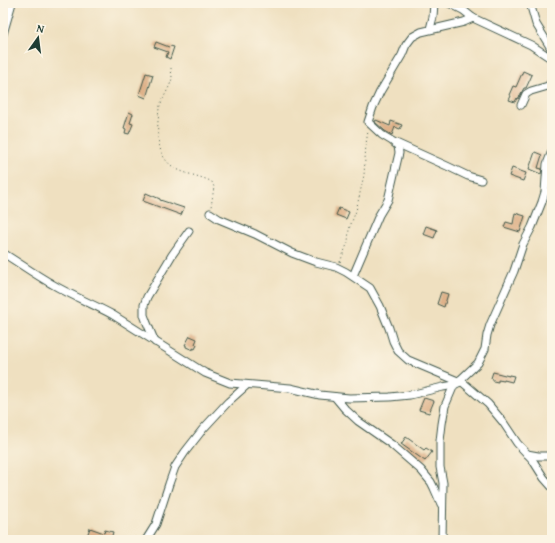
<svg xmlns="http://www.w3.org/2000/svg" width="555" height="543" font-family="'Gentium Book Plus',serif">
<rect width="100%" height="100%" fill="#fcf5e5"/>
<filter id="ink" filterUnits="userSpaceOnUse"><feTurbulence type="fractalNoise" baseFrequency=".025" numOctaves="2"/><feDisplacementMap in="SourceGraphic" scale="8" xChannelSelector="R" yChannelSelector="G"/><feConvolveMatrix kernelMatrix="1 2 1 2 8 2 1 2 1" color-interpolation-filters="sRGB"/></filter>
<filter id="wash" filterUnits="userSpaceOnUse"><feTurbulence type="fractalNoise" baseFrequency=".012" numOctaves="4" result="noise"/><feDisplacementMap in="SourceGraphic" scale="16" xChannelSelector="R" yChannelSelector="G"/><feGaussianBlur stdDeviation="0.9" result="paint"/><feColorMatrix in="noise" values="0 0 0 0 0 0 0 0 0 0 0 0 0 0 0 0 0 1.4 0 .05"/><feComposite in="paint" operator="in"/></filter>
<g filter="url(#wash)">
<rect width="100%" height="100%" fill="#efe0c0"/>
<g id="blocks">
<g fill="#deb28a">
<path d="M156 42 169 47 170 46 174 47 170 59 166 57 168 52 154 47Z"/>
<path d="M523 71 532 75 526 88H524L518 99 517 98 515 102 509 100 511 96 509 95 513 86 516 87Z"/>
<path d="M146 73 153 75 146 98 139 95Z"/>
<path d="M129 112 133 114 130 123 133 124 129 134 125 133 126 129 124 128Z"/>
<path d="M376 120 390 126 391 121 402 125 400 129 395 127 392 135 385 131 375 122Z"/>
<path d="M535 152 542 155 538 168 542 169 541 174 529 169Z"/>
<path d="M512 168 526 173 523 181 509 176Z"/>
<path d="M146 193 160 199V200L184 208 181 215 143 201Z"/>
<path d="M339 208 349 212 346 219 336 215Z"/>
<path d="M515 213 525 216 520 232 504 227 506 222 513 224Z"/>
<path d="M426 226 437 230 434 238 423 234Z"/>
<path d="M441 292 448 294 444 307 437 304Z"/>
<path d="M190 336 197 339 195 344 197 345 195 349 193 348V350L186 347V345H185Z"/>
<path d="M493 372 509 376V375L514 376 512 382 504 380V381L498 380V382L493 381V379L491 378Z"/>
<path d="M424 398 434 401 429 413 419 410Z"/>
<path d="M406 437 424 450 426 448 432 452 425 461 401 444Z"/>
<path d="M90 528 104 533 105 530 113 532 111 539 97 535 96 539 87 536Z"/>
</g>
</g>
</g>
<g filter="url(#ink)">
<use href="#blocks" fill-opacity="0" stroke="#3e5549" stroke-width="1"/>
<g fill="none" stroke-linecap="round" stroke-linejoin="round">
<g stroke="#3e5549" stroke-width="9">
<g id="minor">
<path d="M449 3 463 10 473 18 531 45 552 59"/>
<path d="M530 3 536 24 552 50"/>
<path d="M430 29 433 17 434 3"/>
<path d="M3 34 12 3"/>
<path d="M521 105 526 94 531 91 548 86 552 81"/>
<path d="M396 143 447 166 468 176 481 180"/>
<path d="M210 213 219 219 255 234 292 253 316 262 336 267 346 272 370 288 380 306 389 328 393 341 398 351 408 360 460 382"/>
<path d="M3 253C19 263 36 275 52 284 72 296 93 304 113 315L205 373 230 383 290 388 320 395 349 398 390 397 410 395 443 387 454 385"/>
<path d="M353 276 379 215 388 200 399 153 398 146 392 141 382 135 368 122 373 107 380 92 402 55 406 45 412 37 421 32 464 22 473 18"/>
<path d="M155 342 147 323 144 315V305L147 297 172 255 189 231"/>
<path d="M460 380 488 404 503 422 517 443 532 459 544 478 552 487"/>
<path d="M335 397 345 409 358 421 391 444 421 470 431 482 434 488 441 504"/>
<path d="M527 454 538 456H552"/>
<path d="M146 540 156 524 169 484 175 467 185 452 203 429 228 402 247 385"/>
<path d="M442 540 443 483 440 467V441L442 424 445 406 454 385 460 382V380L478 363 485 349 487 335 490 325 514 271 523 244 532 227 542 202 545 192 547 164 552 151"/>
</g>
</g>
<g stroke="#3e5549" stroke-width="1" stroke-dasharray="1 3" stroke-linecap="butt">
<path d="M171 68C171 71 172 75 172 78 171 86 161 100 159 109 158 113 159 117 158 121 157 137 158 156 172 166 184 175 200 175 212 182L214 187 211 207"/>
<path d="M340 262 348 242 349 229 356 211 364 175 366 144 368 131"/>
</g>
<use href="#minor" stroke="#fff" stroke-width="7"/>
</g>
</g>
<rect width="555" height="543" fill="none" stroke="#fcf5e5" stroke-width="16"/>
<g transform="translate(38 38) rotate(14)" stroke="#fcf5e5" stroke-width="3" paint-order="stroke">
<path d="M0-3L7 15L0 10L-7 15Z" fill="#1f3d34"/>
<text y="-6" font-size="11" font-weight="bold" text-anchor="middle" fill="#1f3d34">N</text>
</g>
</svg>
